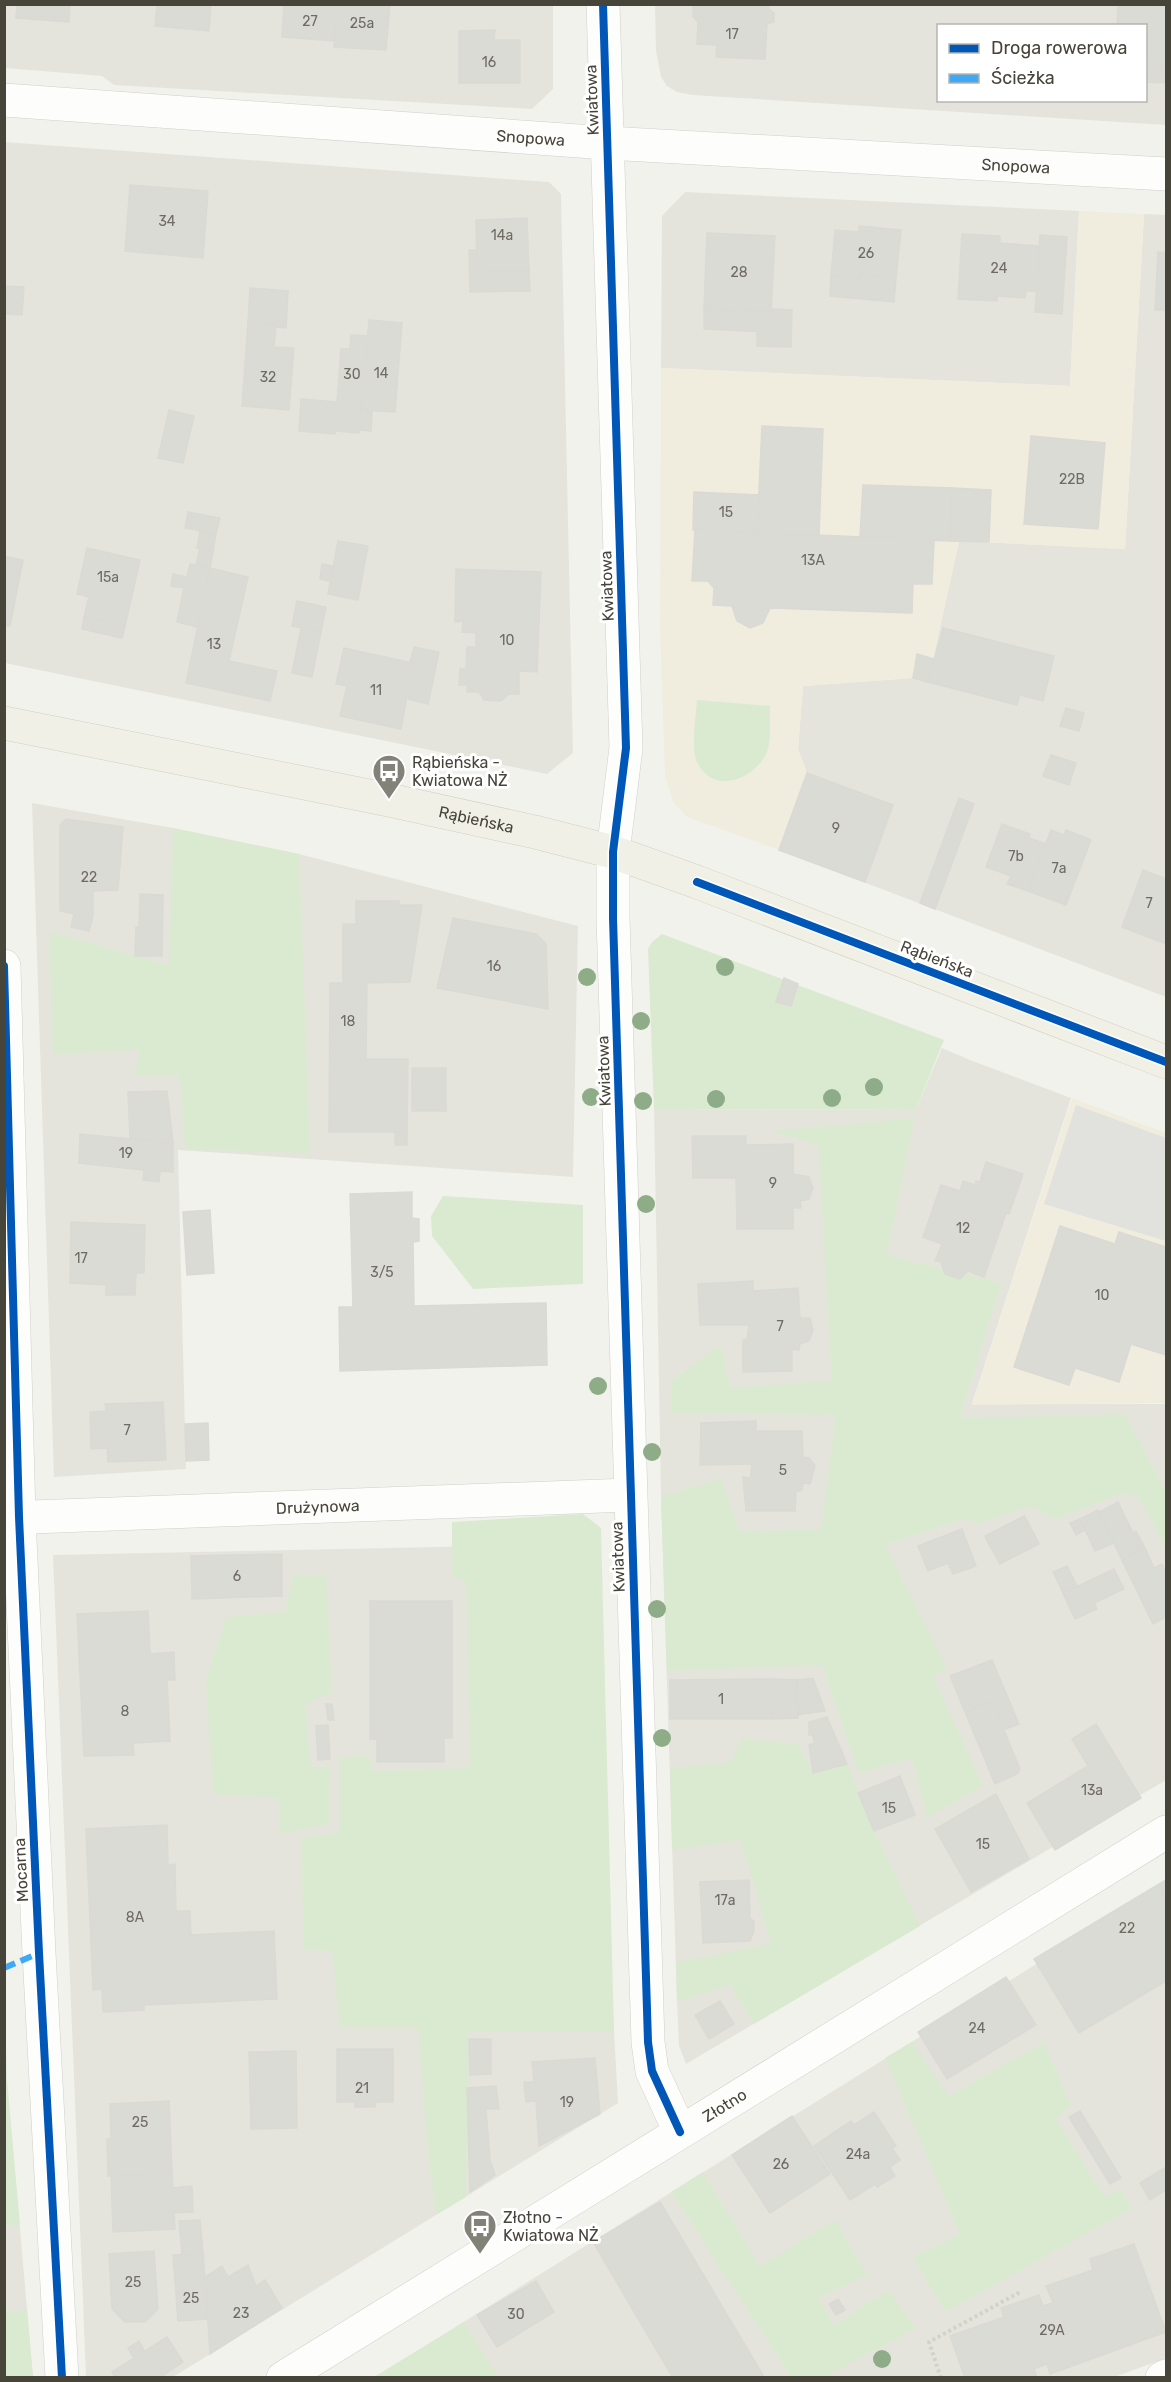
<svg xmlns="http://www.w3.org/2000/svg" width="1171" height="2382" font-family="Rubik,sans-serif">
<rect width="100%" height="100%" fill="#f2f2ed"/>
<g fill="#e5e4dc" fill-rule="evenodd">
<path d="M4 5H553V89L532 109 114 85 102 76 5 68Z"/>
<path d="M655 5H1166V125L692 95 677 92 667 86 661 77 656 51ZM938 26H1146V100H938Z"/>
<path d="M4 142 549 182 561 194 573 753 547 774 5 663Z"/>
<path d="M685 192 1079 211 1070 386 661 368 662 216Z"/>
<path d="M1144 214 1166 215V997L779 850 807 773 798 749 803 686 913 678 928 682 959 541 1125 549Z"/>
<path d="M32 803 173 828 299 854 578 926 573 1177 178 1150 186 1469 54 1477Z"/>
<path d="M942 1048 970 1060 1071 1098 972 1404H1166V1780L686 2064 679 2046 677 2001 661 1496 654 1110 916 1109Z"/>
<path d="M587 1544 618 2103 173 2377H86L53 1555Z"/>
<path d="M1166 1883V2358L1112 2378H374Z"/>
<path d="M4 2081H7L33 2377H5Z"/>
</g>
<g fill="#f0eddf">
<path d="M1079 211 1144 214 1125 549 959 541 928 682 913 678 803 686 798 749 807 773 779 850 687 817 674 803 665 777 660 628 661 368 1070 386Z"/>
<path d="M1072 1098 1166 1133V1403L972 1405Z"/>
</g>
<g fill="#daead0">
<path d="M697 700 770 706C769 719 772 739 767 752 756 778 715 796 698 764 690 750 696 716 697 700Z"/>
<path d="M173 828 299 854 310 1153 185 1149 180 1075 134 1076 140 1050 53 1054 49 932 169 965Z"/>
<path d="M662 934 944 1040 916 1109 654 1110 648 949 652 942Z"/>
<path d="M914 1118 887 1255 1001 1283 960 1418 1125 1414 1166 1492V1547L1138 1496 1122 1493 1055 1519 1030 1506 977 1524 966 1518 885 1545 947 1668 933 1677 983 1785 927 1818 912 1758 859 1773 822 1665 667 1671 661 1496 722 1479 739 1532 821 1529 836 1415 670 1413 672 1380 721 1345 730 1388 832 1380 818 1145 773 1131Z"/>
<path d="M443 1196 583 1205V1284L473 1289 432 1236 431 1216Z"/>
<path d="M583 1514 601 1528 614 2031 468 2032 466 2197 436 2215 427 2143 418 2028H340L332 1951 303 1949 302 1838 339 1832V1758L369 1755 372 1771 470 1768 466 1581 452 1576V1522Z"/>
<path d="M293 1575H326L332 1692 305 1704 311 1767H330L329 1824 280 1834 278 1798 213 1794 206 1679 226 1617 286 1612Z"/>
<path d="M740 1739 798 1744 813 1773 847 1764 874 1831 920 1926 754 2024 730 1985 677 2001 676 1962 771 1944 741 1840 672 1850 670 1768 731 1762Z"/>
<path d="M5 2011 7 2081 20 2225H5Z"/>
<path d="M912 2042 948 2096 1044 2043 1071 2105 1056 2120 1105 2197 1120 2188 1132 2208 945 2312 913 2257 960 2234 885 2058Z"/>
<path d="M703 2172 760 2266 835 2220 867 2275 818 2298 834 2325 888 2290 916 2328 825 2377H791L671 2192Z"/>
<path d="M27 2310 33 2377H5V2312Z"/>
<path d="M464 2322 498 2377H374Z"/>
</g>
<path fill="#e1e1dd" d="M1076 1105 1166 1138V1241L1044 1204Z"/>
<g fill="#dbdbd6" stroke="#dad9d3" stroke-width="1.5">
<path d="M17 4H70L69 22 16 18Z"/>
<path d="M157 4H211L209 31 155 26Z"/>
<path d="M284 4H337L335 41 282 37Z"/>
<path d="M337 4H390L386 50 334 47Z"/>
<path d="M696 4H769V9L774 13V22L767 24 765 59 716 57 717 45 697 44 698 22 693 17V7Z"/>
<path d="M1118 4H1166V65L1146 64V26H1117Z"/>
<path d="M495 30 494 40H520V83H459V31Z"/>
<path d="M1146 64 1166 65V83L1146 82Z"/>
<path d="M130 185 208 191 203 258 125 251Z"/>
<path d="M527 218 529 270 477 272 476 220Z"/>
<path d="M859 226 901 230 896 278 860 274V278L831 276 835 230 859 232Z"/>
<path d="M707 233 775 236 771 311 704 309Z"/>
<path d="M962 234 1000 236V243L1040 246 1036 291H1026L1025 298 997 296V301L958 299Z"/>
<path d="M1040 235 1067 237 1062 314 1035 312Z"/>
<path d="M469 250H477V272L529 270 530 291 470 292Z"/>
<path d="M1158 252 1166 253V310H1155Z"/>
<path d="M860 274 896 278 894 302 830 296 831 276 860 278Z"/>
<path d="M4 286 24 287 22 315 4 314Z"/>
<path d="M250 288 288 291 286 328 275 327 276 325 248 322Z"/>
<path d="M704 309 771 311V332L704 329Z"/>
<path d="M771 309 792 310 791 347 757 346V331L771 332Z"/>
<path d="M369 320 402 323 395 412 361 410Z"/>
<path d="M248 322 276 325 274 347 294 348 289 410 242 406Z"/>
<path d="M351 335 368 336 359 433 335 431V434L299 431 301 399 337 402 341 349H350Z"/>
<path d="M169 410 194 416 183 463 158 458Z"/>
<path d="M361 410 372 411 371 431 360 430Z"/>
<path d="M762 426 823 429 819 535 757 533Z"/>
<path d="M1031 436 1105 443 1098 529 1024 524Z"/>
<path d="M863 485 952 488 950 541 860 537Z"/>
<path d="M952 488 991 490 989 542 950 541Z"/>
<path d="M694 492 759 495 757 533 693 530Z"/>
<path d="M188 512 220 518 216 534 185 528Z"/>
<path d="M695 530 934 540 932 584H913L912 613 770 608 763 623 750 628 737 621 732 606 713 605 714 588 708 581H692Z"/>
<path d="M200 531 216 534 213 551 197 548Z"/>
<path d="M338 541 368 546 358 600 328 594Z"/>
<path d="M87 548 140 560 125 626 84 617 89 597 77 594Z"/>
<path d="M200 548 213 551 210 568 196 565Z"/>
<path d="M4 556 23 560 10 626 4 625Z"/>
<path d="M190 564 210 568 198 627 177 622 184 588 171 586 173 574 187 577Z"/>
<path d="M322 564 333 566 330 581 320 579Z"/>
<path d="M210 568 248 577 229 661 277 671 270 701 186 683Z"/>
<path d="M456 569 541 572 537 672 519 671V694H509L501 701 484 700 479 692H467V685H459L460 669H466L467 647H476V633L462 632 463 621 455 622Z"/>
<path d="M297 601 326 607 321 632 292 626Z"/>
<path d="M84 617 125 626 122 638 82 629Z"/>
<path d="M301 628 321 632 312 677 292 673Z"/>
<path d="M943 628 1054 656 1043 701 1020 695 1017 705 928 682Z"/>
<path d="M414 647 439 652 428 704 408 699 409 694H406L413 663 410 662Z"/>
<path d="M344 648 413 663 401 729 340 716 347 686 336 684Z"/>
<path d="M917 654 934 659 928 682 913 678Z"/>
<path d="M1066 708 1084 713 1079 731 1060 726Z"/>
<path d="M1051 755 1076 763 1069 785 1043 776Z"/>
<path d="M807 773 893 805 865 882 779 850Z"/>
<path d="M959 798 974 804 935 909 920 903Z"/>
<path d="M66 819 123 827 118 890 93 891V916L89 931 71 927 74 914 60 911V825Z"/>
<path d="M1002 824 1030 834 1029 838 1046 844 1028 891 1007 884 1011 876 986 867Z"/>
<path d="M1051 830 1064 835 1066 830 1091 840 1066 905 1028 891Z"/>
<path d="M1143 870 1166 879V944L1122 927Z"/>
<path d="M140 894 163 895 162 956H135L136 927 139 928Z"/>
<path d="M356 901H399V905H422L410 982 367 983 366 1059H408L407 1132H329L330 983H343V924H356Z"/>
<path d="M453 918 536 934 546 944 548 1009 437 988Z"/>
<path d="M784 978 798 984 791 1006 776 1002Z"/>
<rect x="412" y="1068" width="34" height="43"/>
<path d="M167 1091 173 1143 130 1138 128 1092Z"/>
<rect x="395" y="1132" width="12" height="13"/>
<path d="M80 1134 173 1143V1172L160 1171 159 1182 143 1180 144 1170 79 1163Z"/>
<path d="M692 1136H746V1145L793 1144V1174L809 1177 813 1188 809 1199 800 1201 801 1208H793V1229H737L736 1178H693Z"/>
<path d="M986 1162 1023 1174 1009 1214 1006 1213 984 1277 968 1271 960 1279 945 1274 941 1262 935 1261 942 1244 923 1237 941 1185 960 1191 963 1181 975 1185 976 1181 980 1182Z"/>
<path d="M412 1192V1218L419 1219V1241L413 1242 414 1306 546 1303 547 1365 340 1371 339 1307H353L350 1194Z"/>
<path d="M210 1210 214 1273 187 1275 183 1212Z"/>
<path d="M71 1222 145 1225 144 1273H136L135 1295H106V1285L70 1283Z"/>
<path d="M1060 1226 1115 1244 1119 1232 1166 1247V1355L1131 1344 1119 1382 1075 1368 1069 1385 1014 1367Z"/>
<path d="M753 1281V1291L798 1288 800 1318H810L813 1330 809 1341 800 1344 799 1350 792 1349V1371L743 1372V1340L747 1339 749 1325H700L698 1284Z"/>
<path d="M163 1402 166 1460 108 1462 107 1448 91 1449 90 1412 106 1411 105 1404Z"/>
<path d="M756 1421V1431H802L803 1457 809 1458 815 1466 810 1484 803 1483 802 1490 796 1492 795 1511H746L743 1477 750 1478 752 1464 700 1465 701 1423Z"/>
<path d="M208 1423 209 1460 186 1461 185 1424Z"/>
<path d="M1118 1502 1133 1533 1136 1531 1145 1548 1122 1560 1099 1512Z"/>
<path d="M1098 1510 1114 1543 1095 1551 1080 1519Z"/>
<path d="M1024 1516 1029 1524 989 1544 985 1536Z"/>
<path d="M1080 1519 1085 1530 1076 1535 1070 1523Z"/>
<path d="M1029 1524 1039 1544 1000 1564 989 1544Z"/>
<path d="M962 1529 976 1566 953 1574 948 1563 928 1571 918 1546Z"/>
<path d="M1145 1548 1154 1568 1162 1564 1166 1573V1617L1153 1624 1122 1560Z"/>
<path d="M282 1554V1596L192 1599 191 1556Z"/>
<path d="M1067 1566 1077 1586 1063 1593 1053 1572Z"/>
<path d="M1114 1569 1124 1589 1094 1603 1097 1609 1075 1619 1063 1593Z"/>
<path d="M370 1601H452V1738H444V1762H377V1739H370Z"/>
<path d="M148 1611 150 1654 174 1652 175 1680H167L170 1741 133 1743 134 1755 84 1756 77 1614Z"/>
<path d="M992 1660 1019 1724 1003 1730 992 1701 965 1712 950 1676Z"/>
<path d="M813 1678 825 1711 798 1715 797 1680Z"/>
<path d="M772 1679V1719H670V1680Z"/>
<path d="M772 1679 797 1680 798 1718 772 1719Z"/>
<path d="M992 1701 1020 1769 1017 1774 995 1784 965 1712Z"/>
<path d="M326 1704H332L334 1720H328Z"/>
<path d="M827 1717 847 1764 813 1773 809 1745 815 1743 812 1734 809 1735V1722Z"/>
<path d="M1096 1724 1141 1798 1055 1850 1027 1803 1088 1766 1072 1739Z"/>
<path d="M328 1725 330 1759 318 1760 316 1726Z"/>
<path d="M900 1776 915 1815 874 1831 858 1793Z"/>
<path d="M996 1794 1029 1859 971 1892 935 1829Z"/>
<path d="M167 1825 168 1865 175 1864 176 1911H190L191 1935 274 1931 277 1999 144 2005V2010L103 2012 102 1989 93 1990 86 1829Z"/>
<path d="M749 1880 750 1918 754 1921V1931L750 1941 703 1943 700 1882Z"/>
<path d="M1166 1880V1896L1159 1884Z"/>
<path d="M1159 1884 1166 1896V1981L1079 2033 1034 1959Z"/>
<path d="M1006 1977 1036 2025 947 2079 918 2032Z"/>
<path d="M720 2001 734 2024 709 2039 695 2015Z"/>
<path d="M469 2039H491V2074L470 2075Z"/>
<path d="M337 2049H393V2102H376L375 2107H355V2102H337Z"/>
<path d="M296 2051 297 2128 251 2129 249 2052Z"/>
<path d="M595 2058 600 2114 539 2146 536 2101 526 2102 524 2082H534L532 2062Z"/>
<path d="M496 2086 499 2109H486L490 2160 495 2175 470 2192 467 2088Z"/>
<path d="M169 2101 172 2173 108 2176 107 2139H111L110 2104Z"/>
<path d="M1080 2111 1121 2178 1110 2184 1069 2117Z"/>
<path d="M874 2112 896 2146 892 2148 900 2160 890 2167 895 2176 877 2187 875 2184 850 2200 814 2146 851 2121 854 2125Z"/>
<path d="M792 2116 830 2174 770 2213 732 2155Z"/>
<path d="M1166 2167V2190L1150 2200 1140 2183Z"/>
<path d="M172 2173 173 2188 192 2186 193 2212 174 2213 175 2229 113 2232 111 2176Z"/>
<path d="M660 2202 763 2375 758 2378H673L593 2242Z"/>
<path d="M200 2220 203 2253 182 2254 179 2221Z"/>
<path d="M1134 2244 1166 2332 1050 2374 1047 2364 1034 2369 1037 2378H965L950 2336 1004 2317 1001 2308 1039 2295 1043 2306 1053 2303 1046 2286 1093 2270 1090 2259Z"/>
<path d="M154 2251 158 2309 145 2322H125L112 2309 109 2254Z"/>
<path d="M203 2253 208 2319 178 2321 173 2255Z"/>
<path d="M248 2265 256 2286 265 2280 282 2308 210 2354 205 2277 222 2266 228 2277Z"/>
<path d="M536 2281 554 2312 497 2347 477 2315Z"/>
<path d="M838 2299 845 2310 836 2315 829 2304Z"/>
<path d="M167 2337 183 2362 159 2378H115L112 2372Z"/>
<path d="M139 2341 144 2350 133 2357 128 2348Z"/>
</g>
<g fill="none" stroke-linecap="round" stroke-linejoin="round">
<g stroke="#d0cfca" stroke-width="34">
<g id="minor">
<path d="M603 4 626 748 613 852V918L648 2042 652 2071 680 2132"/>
<path id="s1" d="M4 100 607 143 1166 174"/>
<path d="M4 966 19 1517 39 1953 62 2378"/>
<path id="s2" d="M4 1518 629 1495"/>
<path id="s3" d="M283 2378 1166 1832"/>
<path d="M1162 2378 1166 2376"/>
</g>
</g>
<g stroke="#d2d0bd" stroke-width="34">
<g id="major">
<path id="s4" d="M4 723 389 800 535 832 613 852 697 882 1166 1062"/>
</g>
</g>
<path stroke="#d2d2cb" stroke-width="4" stroke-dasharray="3 3" stroke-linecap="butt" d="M941 2378 929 2342 1022 2291"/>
<use href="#minor" stroke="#fdfdfc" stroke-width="33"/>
<use href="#major" stroke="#f0f0e6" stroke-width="33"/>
<path stroke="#3fa9f5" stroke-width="6" stroke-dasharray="12 6" stroke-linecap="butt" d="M4 1968 39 1953"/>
<g stroke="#fff" stroke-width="11">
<g id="cycleway">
<path d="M603 4 626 748 613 852V918L648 2042 652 2071 680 2132"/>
<path d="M697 882 1166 1062"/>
<path d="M4 966 19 1517 39 1953 62 2378"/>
</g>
</g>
<use href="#cycleway" stroke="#0057b8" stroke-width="8"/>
</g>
<g fill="#8eac87">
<circle cx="725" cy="967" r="9"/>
<circle cx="587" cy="977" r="9"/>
<circle cx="641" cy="1021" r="9"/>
<circle cx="874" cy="1087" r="9"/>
<circle cx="591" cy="1097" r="9"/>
<circle cx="832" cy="1098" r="9"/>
<circle cx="716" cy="1099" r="9"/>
<circle cx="643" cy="1101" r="9"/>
<circle cx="646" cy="1204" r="9"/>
<circle cx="598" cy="1386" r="9"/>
<circle cx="652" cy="1452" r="9"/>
<circle cx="657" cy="1609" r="9"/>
<circle cx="662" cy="1738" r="9"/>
<circle cx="882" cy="2359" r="9"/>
</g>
<defs>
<g id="bus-pin" transform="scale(1.725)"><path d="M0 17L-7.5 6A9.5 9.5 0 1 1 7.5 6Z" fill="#838279" stroke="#fff"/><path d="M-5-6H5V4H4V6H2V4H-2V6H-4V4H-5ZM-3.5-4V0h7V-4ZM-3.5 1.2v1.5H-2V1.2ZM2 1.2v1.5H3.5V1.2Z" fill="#fff"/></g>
</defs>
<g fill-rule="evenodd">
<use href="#bus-pin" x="389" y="771"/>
<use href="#bus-pin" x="480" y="2226"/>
</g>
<g text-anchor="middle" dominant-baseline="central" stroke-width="6" stroke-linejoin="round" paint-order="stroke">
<g font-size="14" fill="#6d6b62">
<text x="310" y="21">27</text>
<text x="362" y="23">25a</text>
<text x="732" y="34">17</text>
<text x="489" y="62">16</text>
<text x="167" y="221">34</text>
<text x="502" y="235">14a</text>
<text x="866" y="253">26</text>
<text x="999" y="268">24</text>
<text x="739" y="272">28</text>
<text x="381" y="373">14</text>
<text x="352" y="374">30</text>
<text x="268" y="377">32</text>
<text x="1072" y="479">22B</text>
<text x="726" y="512">15</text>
<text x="813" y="560">13A</text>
<text x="108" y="577">15a</text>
<text x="507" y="640">10</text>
<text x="214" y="644">13</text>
<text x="376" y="690">11</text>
<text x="836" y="828">9</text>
<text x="1016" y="856">7b</text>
<text x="1059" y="868">7a</text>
<text x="89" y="877">22</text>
<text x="1149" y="903">7</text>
<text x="494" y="966">16</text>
<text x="348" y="1021">18</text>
<text x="126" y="1153">19</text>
<text x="773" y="1183">9</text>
<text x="963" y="1228">12</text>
<text x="81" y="1258">17</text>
<text x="382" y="1272">3/5</text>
<text x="1102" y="1295">10</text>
<text x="780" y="1326">7</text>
<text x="127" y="1430">7</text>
<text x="783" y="1470">5</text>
<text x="237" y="1576">6</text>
<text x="721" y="1699">1</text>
<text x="125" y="1711">8</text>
<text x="1092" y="1790">13a</text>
<text x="889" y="1808">15</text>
<text x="983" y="1844">15</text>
<text x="725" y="1900">17a</text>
<text x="135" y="1917">8A</text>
<text x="1127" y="1928">22</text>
<text x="977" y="2028">24</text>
<text x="362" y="2088">21</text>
<text x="567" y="2102">19</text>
<text x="140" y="2122">25</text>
<text x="858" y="2154">24a</text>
<text x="781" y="2164">26</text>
<text x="133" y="2282">25</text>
<text x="191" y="2298">25</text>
<text x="241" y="2313">23</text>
<text x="516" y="2314">30</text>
<text x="1052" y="2330">29A</text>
</g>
<g font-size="16" fill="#47453a" stroke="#fff">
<text transform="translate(592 100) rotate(-92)">Kwiatowa</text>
<text stroke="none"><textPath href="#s1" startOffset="528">Snopowa</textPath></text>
<text stroke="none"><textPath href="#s1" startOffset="1014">Snopowa</textPath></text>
<text transform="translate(607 586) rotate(-92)">Kwiatowa</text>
<text stroke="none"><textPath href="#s4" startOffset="482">Rąbieńska</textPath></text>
<text transform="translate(937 959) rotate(21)">Rąbieńska</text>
<text transform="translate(604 1071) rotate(-92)">Kwiatowa</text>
<text stroke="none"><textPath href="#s2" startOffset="314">Drużynowa</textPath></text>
<text transform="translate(618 1557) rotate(-92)">Kwiatowa</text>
<text transform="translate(21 1870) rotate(-93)">Mocarna</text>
<text stroke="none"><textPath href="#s3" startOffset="519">Złotno</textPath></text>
</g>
<g font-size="16" fill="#47453a" stroke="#fff" text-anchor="start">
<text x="412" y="762">Rąbieńska -<tspan x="412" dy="18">Kwiatowa NŻ</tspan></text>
<text x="503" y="2217">Złotno -<tspan x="503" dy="18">Kwiatowa NŻ</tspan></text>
</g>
</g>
<rect width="1171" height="2382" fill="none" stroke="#47453a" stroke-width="12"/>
<rect x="937" y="24" width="210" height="78" fill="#ffffff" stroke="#b5b5b0" stroke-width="1.5"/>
<rect x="949" y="44" width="30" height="9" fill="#0057b8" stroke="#b5b5b0" stroke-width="1.5"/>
<text x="991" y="54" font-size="18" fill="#47453a">Droga rowerowa</text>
<rect x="949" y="74" width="30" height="9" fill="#3fa9f5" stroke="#b5b5b0" stroke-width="1.5"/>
<text x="991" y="84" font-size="18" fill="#47453a">Ścieżka</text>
</svg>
